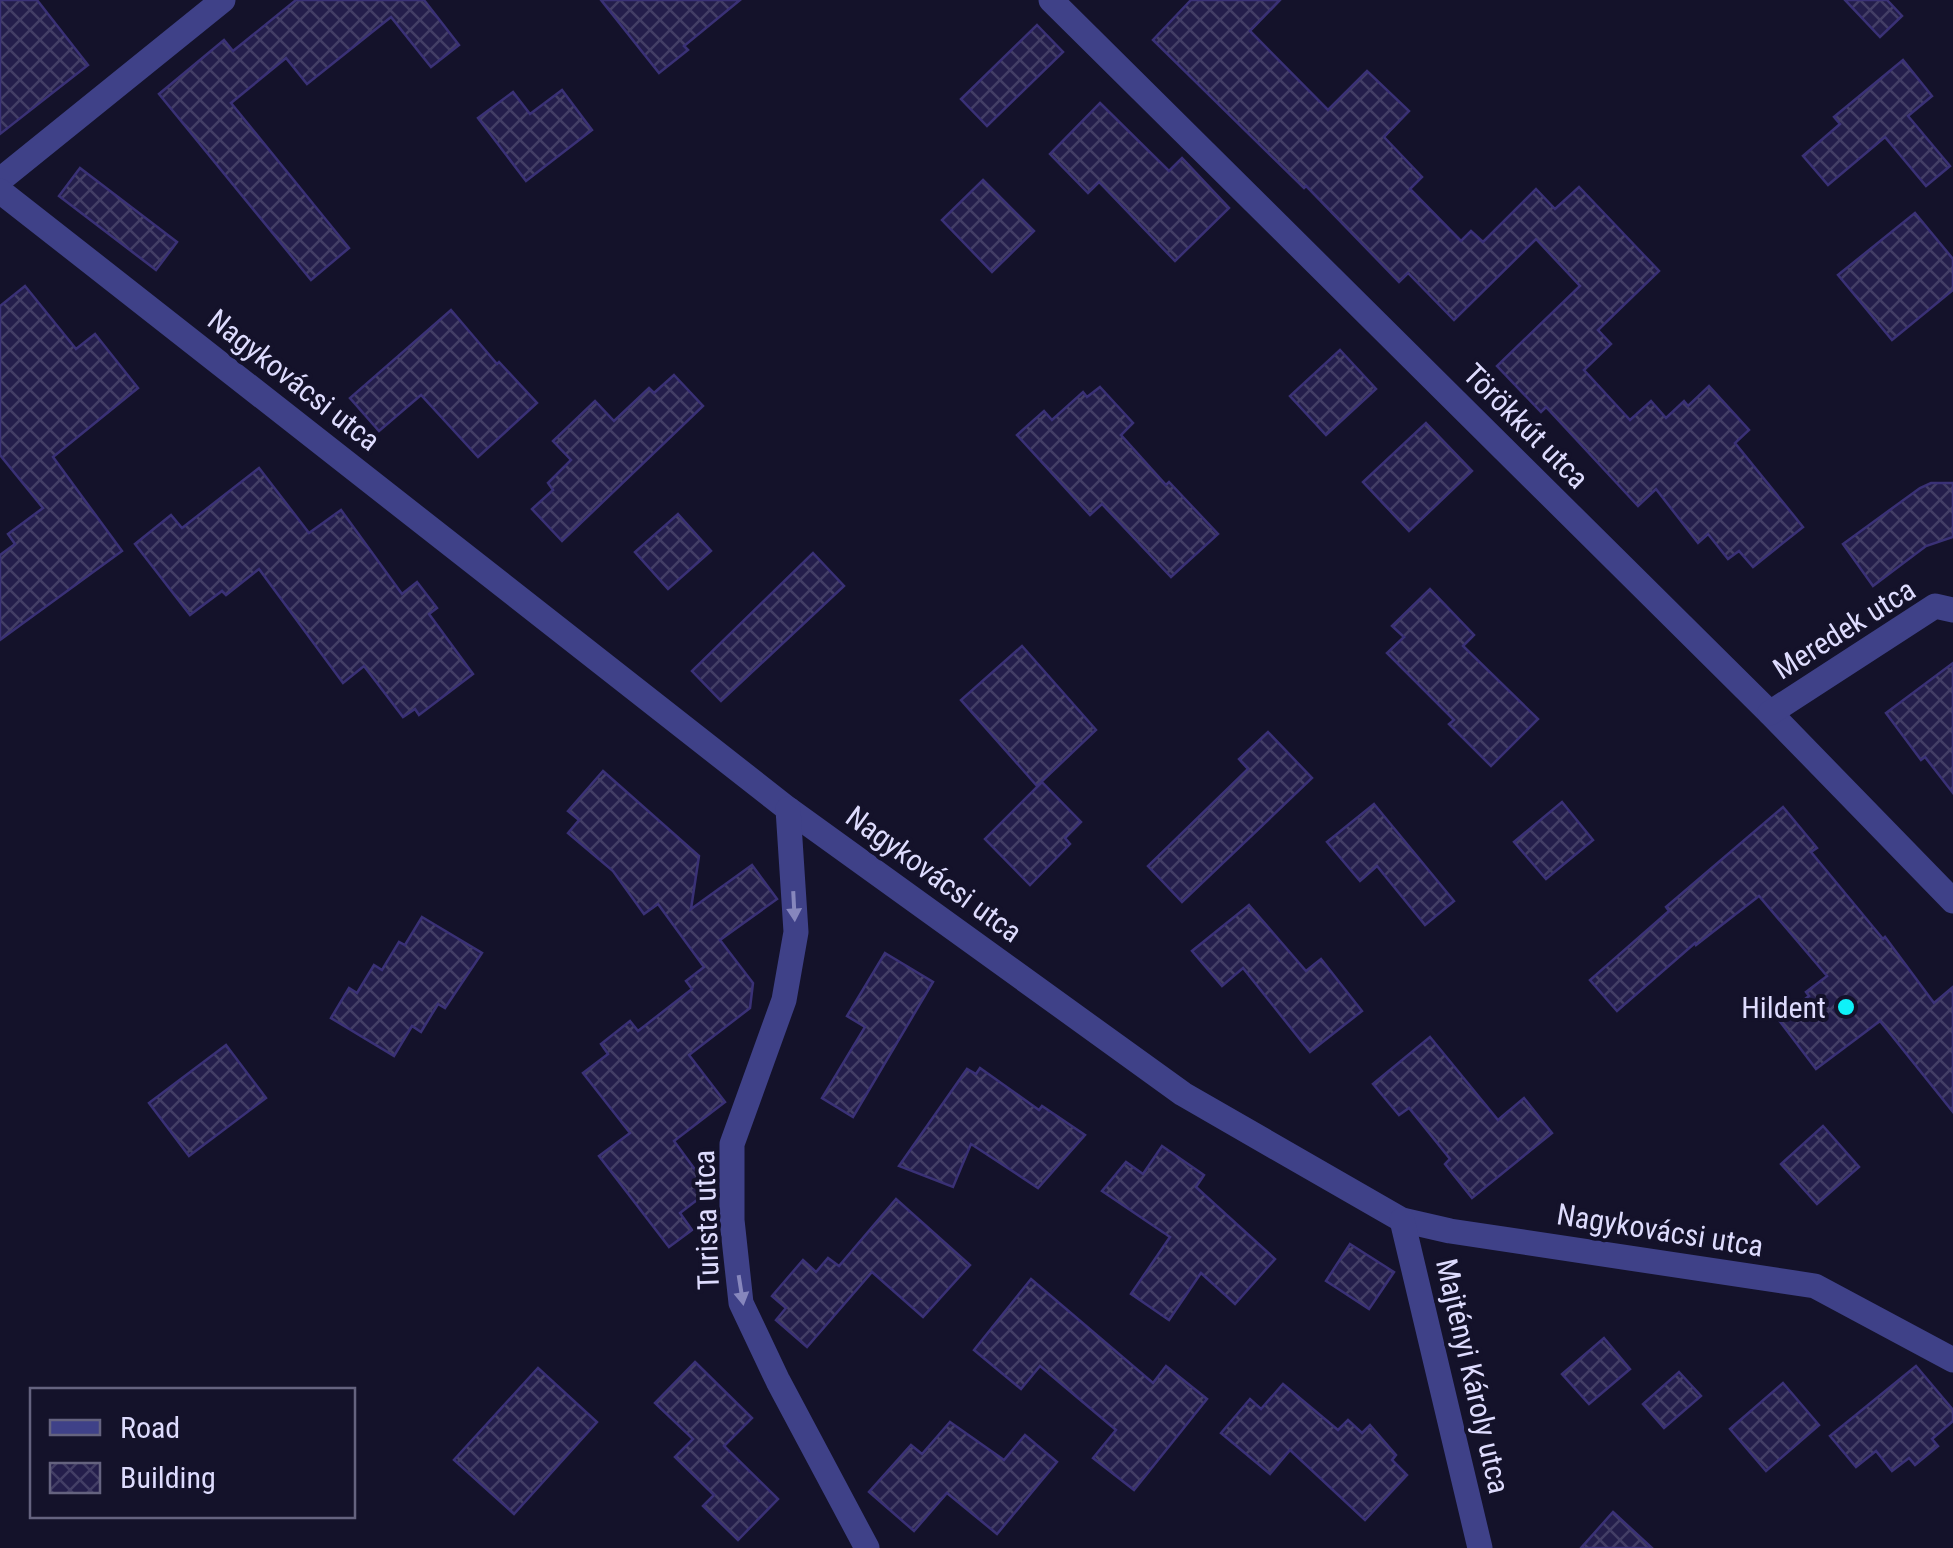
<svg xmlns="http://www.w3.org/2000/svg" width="1953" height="1548" font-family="'Roboto Condensed',sans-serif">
<defs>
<pattern id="building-cross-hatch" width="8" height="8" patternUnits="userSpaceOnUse" patternTransform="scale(2.5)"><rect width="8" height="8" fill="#241e4b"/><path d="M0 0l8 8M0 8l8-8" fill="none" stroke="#433e66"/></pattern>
</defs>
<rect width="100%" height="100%" fill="#14122a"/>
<g fill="url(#building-cross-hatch)" stroke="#3a3176" stroke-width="2.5">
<path d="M0 0H37L88 65 0 134Z"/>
<path d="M296 0H424L459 45 431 67 391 17 307 84 286 58 231 103 349 248 311 280 159 94 224 40 233 51Z"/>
<path d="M601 0H740L684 46 688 50 659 73Z"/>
<path d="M1191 0H1280L1250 31 1328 110 1367 71 1409 111 1384 137 1422 177 1410 189 1461 241 1471 231 1483 242 1536 189 1555 209 1579 187 1659 271 1598 330 1611 344 1584 370 1630 420 1651 401 1666 418 1684 401 1688 406 1709 386 1749 430 1735 443 1803 527 1753 567 1739 551 1728 559 1708 534 1698 543 1656 489 1638 506 1546 407 1541 412 1497 366 1580 286 1536 239 1454 320 1408 273 1399 282 1306 186 1304 188 1153 40Z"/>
<path d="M1845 0H1887L1902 16 1880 37Z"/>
<path d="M1037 25 1063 52 987 126 961 99Z"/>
<path d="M1903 60 1932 96 1908 116 1950 166 1926 186 1885 137 1828 185 1803 156 1840 124 1834 117Z"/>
<path d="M562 90 592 130 526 181 478 118 513 92 530 114Z"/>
<path d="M1100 103 1169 171 1182 158 1229 208 1175 261 1099 182 1088 193 1050 154Z"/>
<path d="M80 168 177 242 156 270 59 196Z"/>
<path d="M983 180 1034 231 992 272 942 220Z"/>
<path d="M1915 213 1953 259V290L1892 340 1838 275Z"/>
<path d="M25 286 76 349 95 334 138 388 53 457 122 551 0 640V555L15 544 8 534 43 508 0 455V306Z"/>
<path d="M451 310 497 364 499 362 537 403 478 457 421 395 379 431 350 398Z"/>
<path d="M1340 350 1376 389 1326 435 1290 396Z"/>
<path d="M674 375 703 406 562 541 532 509 553 490 548 483 571 460 553 441 595 401 614 421 649 388 654 393Z"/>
<path d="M1100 387 1133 423 1121 435 1166 485 1169 482 1218 534 1171 577 1102 504 1090 515 1017 435 1044 411 1052 420 1083 392 1087 397Z"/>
<path d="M1426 423 1472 471 1409 531 1363 482Z"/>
<path d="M259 468 309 533 341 510 402 594 417 582 437 608 429 614 473 674 419 715 415 709 403 717 364 666 343 683 259 569 226 595 222 591 190 615 135 544 171 515 182 528Z"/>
<path d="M1931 483H1953V537L1926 546 1873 586 1843 544 1920 488Z"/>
<path d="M678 514 711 551 668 589 635 552Z"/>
<path d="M813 553 844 586 721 701 692 671Z"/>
<path d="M1430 589 1474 635 1463 646 1538 719 1491 766 1449 724 1454 720 1387 653 1404 637 1392 626Z"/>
<path d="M1022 646 1096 730 1037 786 961 700Z"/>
<path d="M1953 663V793L1925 757 1921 760 1886 713Z"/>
<path d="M1268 732 1312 778 1182 902 1148 866 1248 769 1239 759Z"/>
<path d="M603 771 699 856 691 909 752 865 777 899 720 940 753 983 750 1008 689 1055 725 1102 674 1141 710 1190 680 1213 692 1230 669 1247 599 1156 630 1133 583 1073 608 1054 601 1044 630 1021 638 1031 692 989 686 981 704 967 658 904 644 914 613 871 568 833 579 820 568 811Z"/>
<path d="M1042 782 1081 822 1065 838 1070 844 1030 885 985 839Z"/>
<path d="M1562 802 1593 840 1546 879 1514 842Z"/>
<path d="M1374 804 1454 901 1425 925 1377 866 1360 881 1327 842Z"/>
<path d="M1783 807 1817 848 1811 852 1883 939 1885 937 1934 1003 1953 987V1112L1880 1021 1816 1069 1778 1019 1809 996 1806 992 1827 976 1759 896 1696 945 1695 943 1617 1011 1590 980 1669 911 1666 907Z"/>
<path d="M1249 905 1306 971 1321 959 1362 1011 1310 1052 1243 968 1222 986 1192 951Z"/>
<path d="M422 917 482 953 445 1008 438 1004 421 1032 412 1026 394 1056 331 1018 349 988 357 993 374 965 382 970 399 942 405 945Z"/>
<path d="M885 953 933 982 853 1117 822 1098 865 1027 847 1016Z"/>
<path d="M1430 1037 1498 1120 1524 1098 1552 1133 1472 1198 1445 1164 1450 1159 1409 1108 1399 1115 1373 1084Z"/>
<path d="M226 1045 266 1098 189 1156 149 1103Z"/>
<path d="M980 1068 1039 1110 1042 1106 1085 1135 1038 1188 971 1144 953 1187 899 1166 967 1069 976 1074Z"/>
<path d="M1823 1126 1859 1167 1817 1204 1781 1164Z"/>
<path d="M1162 1146 1204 1175 1196 1187 1275 1259 1235 1304 1201 1273 1169 1320 1131 1294 1170 1237 1102 1191 1126 1162 1143 1174Z"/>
<path d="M896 1199 970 1265 923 1317 872 1272 807 1347 776 1320 786 1308 772 1296 803 1260 816 1272 828 1258 839 1266Z"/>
<path d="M1350 1244 1394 1272 1369 1309 1326 1281Z"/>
<path d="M1031 1279 1153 1383 1166 1366 1207 1399 1134 1490 1093 1458 1116 1430 1040 1366 1021 1389 974 1350Z"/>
<path d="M1604 1338 1630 1369 1589 1404 1562 1374Z"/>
<path d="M695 1362 752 1418 724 1446 778 1499 738 1540 703 1506 714 1495 675 1457 693 1439 655 1403Z"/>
<path d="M1916 1366 1953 1410V1421L1932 1439 1938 1446 1915 1465 1909 1458 1892 1471 1876 1451 1856 1467 1830 1436Z"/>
<path d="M538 1368 597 1422 514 1514 454 1460Z"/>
<path d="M1679 1372 1701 1396 1664 1428 1643 1404Z"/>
<path d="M1783 1383 1819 1425 1766 1471 1730 1429Z"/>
<path d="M1283 1384 1338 1430 1348 1420 1362 1433 1370 1425 1396 1455 1392 1460 1407 1475 1365 1520 1290 1450 1270 1474 1221 1433 1250 1399 1261 1409Z"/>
<path d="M950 1422 1004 1460 1025 1435 1057 1462 997 1534 947 1493 914 1531 869 1492 911 1445 922 1454Z"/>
<path d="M1613 1512 1652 1548H1581Z"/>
</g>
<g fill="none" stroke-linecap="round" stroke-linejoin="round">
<g stroke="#3f4188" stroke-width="25">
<path d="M1051 0 1770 713 1953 901"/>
<path d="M0 180 223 0"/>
<path d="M0 191 788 809 1183 1094 1402 1220 1450 1231 1815 1286 1953 1360"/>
<path d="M1770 713 1935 606 1953 610"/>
<path d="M788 809 796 932 784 1000 732 1144V1220L741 1303 778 1381 867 1548"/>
<path d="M1402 1220 1480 1548"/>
</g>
</g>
<defs><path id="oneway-solid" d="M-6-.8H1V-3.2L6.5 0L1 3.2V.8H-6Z" transform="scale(2.5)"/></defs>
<g fill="#8787bd">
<use href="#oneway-solid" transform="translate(794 906) rotate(87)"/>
<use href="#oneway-solid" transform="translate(741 1290) rotate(81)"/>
</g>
<circle fill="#0ff1f8" stroke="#14122a" stroke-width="4" cx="1846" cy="1007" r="10"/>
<g text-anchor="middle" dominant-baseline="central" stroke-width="8" stroke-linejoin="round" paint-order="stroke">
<g font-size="30" fill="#dedcfe" stroke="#14122a">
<text transform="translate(294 380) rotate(38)">Nagykovácsi utca</text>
<text transform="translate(1526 426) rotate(45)">Törökkút utca</text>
<text transform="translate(1844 629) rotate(-32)">Meredek utca</text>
<text transform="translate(934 874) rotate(36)">Nagykovácsi utca</text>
<text transform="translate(706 1220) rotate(-92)">Turista utca</text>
<text transform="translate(1660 1230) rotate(9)">Nagykovácsi utca</text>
<text transform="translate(1473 1376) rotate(77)">Majtényi Károly utca</text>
</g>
<g font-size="30" fill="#dedcfe" stroke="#14122a" text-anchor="end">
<text x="1826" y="1007">Hildent</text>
</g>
</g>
<rect x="30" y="1388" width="325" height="130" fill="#14122a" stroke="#65637f" stroke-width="2.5"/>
<rect x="50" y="1420" width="50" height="15" fill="#3f4188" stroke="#65637f" stroke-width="2.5"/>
<text x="120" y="1438" font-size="30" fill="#dedcfe">Road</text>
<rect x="50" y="1463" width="50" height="30" fill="url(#building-cross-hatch)" stroke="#65637f" stroke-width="2.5"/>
<text x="120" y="1488" font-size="30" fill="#dedcfe">Building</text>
</svg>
